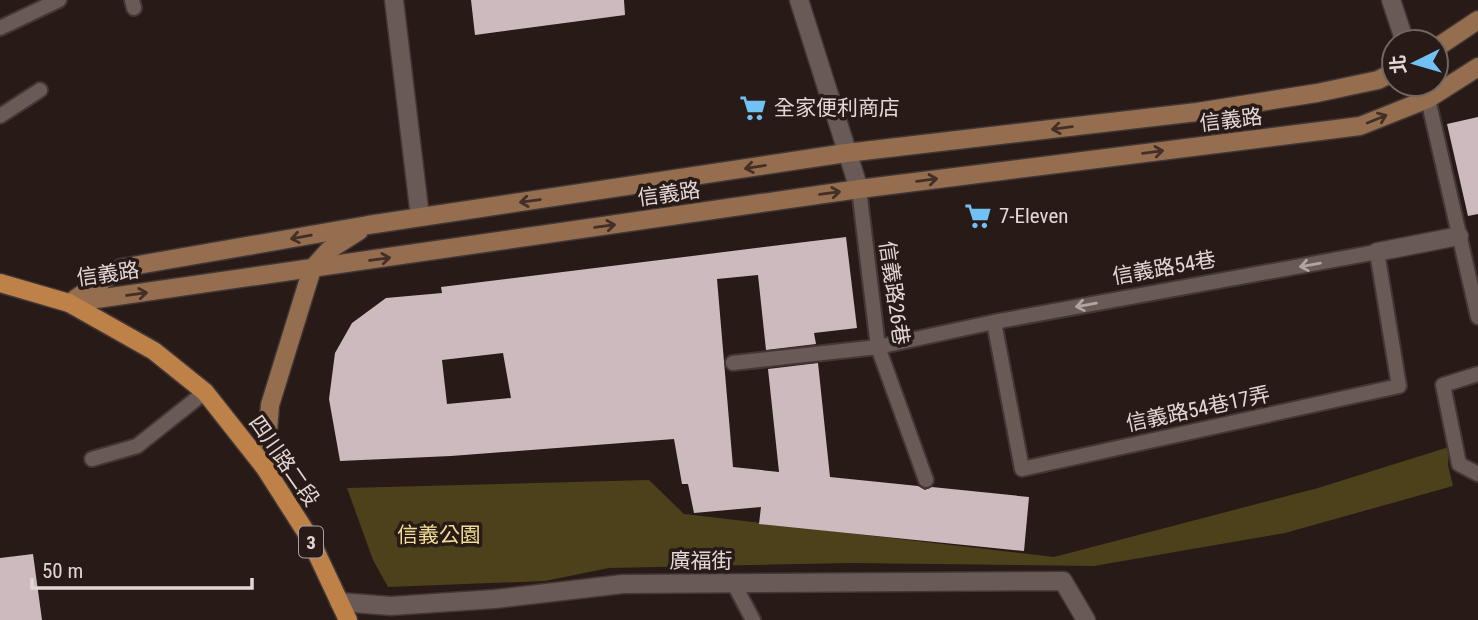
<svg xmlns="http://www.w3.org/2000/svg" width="1478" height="620" font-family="'Roboto Condensed','Noto Sans TC',sans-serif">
<rect width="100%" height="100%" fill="#281a17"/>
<path fill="#4c411b" d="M1449 447 1448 465 1453 486 1285 533 1094 566 851 563 609 568 545 581 388 587 373 560 347 488 649 480 684 514 1054 557 1318 488Z"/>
<g fill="#cdbabf" fill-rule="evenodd">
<path d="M471 0H624L625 15 475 35Z"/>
<path d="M1478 117V214L1468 216 1447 124Z"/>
<path d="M846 237 857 328 814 333 816 344 766 350 758 275 717 279 733 467 779 472 768 369 818 363 830 477 918 486 925 490 932 487 1029 497 1024 551 759 524 761 507 694 513 688 484H682L674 439 451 456 340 461 329 399 335 353 352 323 386 298 442 293 441 287ZM503 353 511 398 447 404 442 360Z"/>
<path d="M33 554 42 620H0V558Z"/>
</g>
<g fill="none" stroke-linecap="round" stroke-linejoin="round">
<g stroke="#423736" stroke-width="18">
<g id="lane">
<path d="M132 0 134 8"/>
<path d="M0 28 59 0"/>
<path d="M1428 99 1478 317"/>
<path d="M0 116 40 90"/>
<path d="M859 189 878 347 926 480"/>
<path d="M733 363 878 347 994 322 1377 252 1399 386 1022 469 994 322"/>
<path d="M1478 374 1443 385 1459 464 1478 474"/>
<path d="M92 459 137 446 205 392"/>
<path d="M734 584 753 620"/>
</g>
</g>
<g stroke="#423736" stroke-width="21">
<g id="street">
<path d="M394 0 420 217"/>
<path d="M799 0 859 189"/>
<path d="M1391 0 1405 42"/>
<path d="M1421 84 1428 99"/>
<path d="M1377 252 1459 236"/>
<path d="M339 602 391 606 495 599 623 584 1063 581 1086 620"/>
</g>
</g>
<g stroke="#423736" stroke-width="21">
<g id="secondary">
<path d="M1436 48 1478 20"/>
<path d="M75 299 121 268 368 225 846 153 1197 112 1317 93 1378 80 1394 72"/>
<path d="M69 303 859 189 1360 126 1428 99 1478 67"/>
<path d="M265 468 270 405 312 269 329 250 359 231"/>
</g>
</g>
<g stroke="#423736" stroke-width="21">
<path id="primary" d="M0 283 69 303 154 351 205 392 265 468 309 537 348 620"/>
</g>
<use href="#lane" stroke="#6a5a56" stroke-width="14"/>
<use href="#street" stroke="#6a5a56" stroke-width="18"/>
<use href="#secondary" stroke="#946e4e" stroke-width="18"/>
<use href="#primary" stroke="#be8147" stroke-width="18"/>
</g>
<defs><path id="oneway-shaft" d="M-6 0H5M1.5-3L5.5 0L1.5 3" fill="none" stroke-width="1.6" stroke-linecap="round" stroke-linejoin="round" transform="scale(1.75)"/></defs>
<g stroke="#432f25">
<use href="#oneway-shaft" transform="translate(1377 119) rotate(-22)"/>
<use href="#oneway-shaft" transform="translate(1062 128) rotate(173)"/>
<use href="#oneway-shaft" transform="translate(1153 152) rotate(-7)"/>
<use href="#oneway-shaft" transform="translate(755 167) rotate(171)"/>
<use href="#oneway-shaft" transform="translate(927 180) rotate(-7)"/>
<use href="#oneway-shaft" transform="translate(830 193) rotate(-8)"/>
<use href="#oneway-shaft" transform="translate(530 201) rotate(172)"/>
<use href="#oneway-shaft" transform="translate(605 226) rotate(-8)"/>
<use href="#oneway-shaft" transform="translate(301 237) rotate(170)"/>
<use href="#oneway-shaft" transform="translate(380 259) rotate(-8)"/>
<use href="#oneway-shaft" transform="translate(137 294) rotate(-8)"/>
</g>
<g stroke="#b1a5a2">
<use href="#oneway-shaft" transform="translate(1310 265) rotate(170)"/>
<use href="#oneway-shaft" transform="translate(1086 305) rotate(170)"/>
</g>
<defs>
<g id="supermarket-bare" transform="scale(2.1)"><path d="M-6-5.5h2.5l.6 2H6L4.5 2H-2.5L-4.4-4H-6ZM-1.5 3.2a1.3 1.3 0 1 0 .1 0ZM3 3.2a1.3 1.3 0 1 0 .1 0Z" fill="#72c1f5" stroke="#281a17" stroke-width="2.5" paint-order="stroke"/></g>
</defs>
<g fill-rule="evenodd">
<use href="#supermarket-bare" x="753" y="108"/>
<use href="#supermarket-bare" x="978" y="216"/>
</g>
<g text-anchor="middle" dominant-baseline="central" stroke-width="7" stroke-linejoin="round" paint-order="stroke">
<rect fill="#281a17" stroke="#aa9e9c" stroke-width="2" x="299" y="526.5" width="24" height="31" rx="5"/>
<g font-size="19" font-weight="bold" fill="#e1d7d5">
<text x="311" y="542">3</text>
</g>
<g font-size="21" fill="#e1d7d5" stroke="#281a17" text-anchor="start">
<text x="774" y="108">全家便利商店</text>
<text x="999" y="216">7-Eleven</text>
</g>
<g font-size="21" fill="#e1d7d5" stroke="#281a17">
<text transform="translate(1231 120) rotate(-7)">信義路</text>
<text transform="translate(669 194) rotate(-8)">信義路</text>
<text transform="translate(1164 268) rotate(-10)">信義路54巷</text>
<text transform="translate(108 274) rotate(-8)">信義路</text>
<text transform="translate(894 293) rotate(82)">信義路26巷</text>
<text transform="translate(1198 409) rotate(-12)">信義路54巷17弄</text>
<text transform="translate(284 461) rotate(55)">四川路二段</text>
<text x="701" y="561">廣福街</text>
</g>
<g font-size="21" fill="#f3dd93" stroke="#281a17">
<text x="439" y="535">信義公園</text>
</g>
</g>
<g transform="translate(1415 63) rotate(265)"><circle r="33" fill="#281a17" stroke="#726663" stroke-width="2"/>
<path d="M0-5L12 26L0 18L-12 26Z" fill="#72c1f5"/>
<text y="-10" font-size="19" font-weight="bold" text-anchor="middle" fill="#e1d7d5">北</text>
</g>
<path d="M32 578v10h220v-10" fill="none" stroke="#e1d7d5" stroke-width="3.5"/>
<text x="42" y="578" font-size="21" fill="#e1d7d5" stroke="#281a17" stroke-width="5" paint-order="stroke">50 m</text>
</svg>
